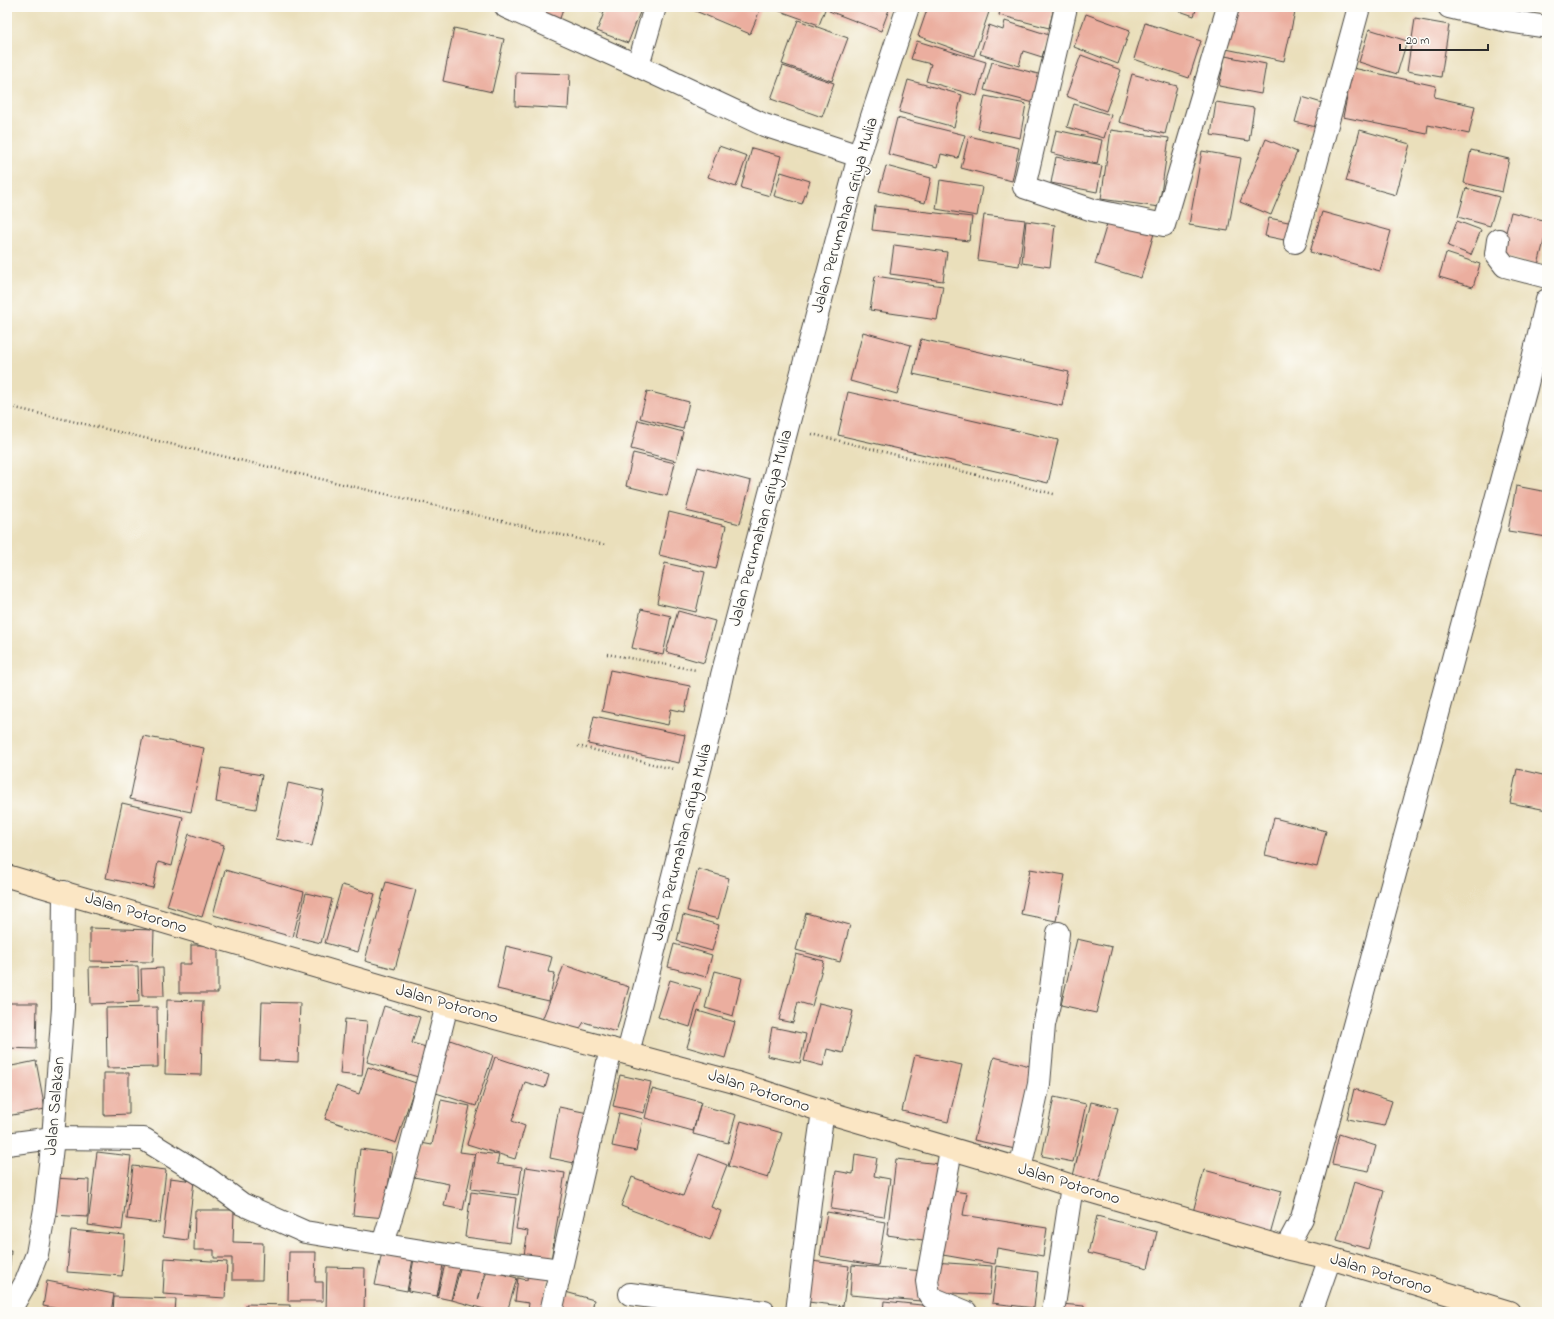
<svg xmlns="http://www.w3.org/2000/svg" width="1554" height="1319" font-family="'Indie Flower',sans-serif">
<rect width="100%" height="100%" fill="#fdfcf7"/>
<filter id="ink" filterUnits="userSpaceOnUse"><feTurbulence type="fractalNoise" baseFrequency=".025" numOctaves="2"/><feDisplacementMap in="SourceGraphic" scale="8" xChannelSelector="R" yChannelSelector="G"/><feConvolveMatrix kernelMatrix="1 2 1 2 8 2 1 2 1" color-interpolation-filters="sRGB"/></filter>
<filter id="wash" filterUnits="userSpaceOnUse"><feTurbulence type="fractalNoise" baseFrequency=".012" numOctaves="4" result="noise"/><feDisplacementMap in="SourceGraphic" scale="16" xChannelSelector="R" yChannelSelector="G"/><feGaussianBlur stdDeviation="0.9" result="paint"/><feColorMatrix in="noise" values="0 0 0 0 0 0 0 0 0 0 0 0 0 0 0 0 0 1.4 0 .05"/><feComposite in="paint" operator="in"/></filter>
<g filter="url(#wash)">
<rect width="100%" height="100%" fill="#eadfbb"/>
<g id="blocks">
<g fill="#ebae9f">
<path d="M518 7H564L559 21Z"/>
<path d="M586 7H603L602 12Z"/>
<path d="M606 7H642L628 43 597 31Z"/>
<path d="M686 7H752L760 10 750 34Z"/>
<path d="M769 7H826L819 25Z"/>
<path d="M830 7H890L881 31 829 11Z"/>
<path d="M928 7H945L952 9 953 7H986L990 9 974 56 918 36Z"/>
<path d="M1001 7H1054L1049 28 999 15Z"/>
<path d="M1168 7H1197L1194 16Z"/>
<path d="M1235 7H1296L1284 61 1226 49Z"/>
<path d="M1086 14 1130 30 1118 64 1074 47Z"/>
<path d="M1415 19 1449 25 1441 77 1407 71Z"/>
<path d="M798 20 848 38 832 81 782 64Z"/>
<path d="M1005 21 1049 35 1042 57 1023 51 1019 66 980 54 989 25 1003 30Z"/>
<path d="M1145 23 1201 41 1189 78 1134 59Z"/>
<path d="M454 28 504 39 492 92 443 81Z"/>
<path d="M1369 29 1407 41 1397 74 1359 62Z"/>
<path d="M917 41 986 62 977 96 926 81 931 64 911 59Z"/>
<path d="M1081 55 1121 70 1106 111 1066 96Z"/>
<path d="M1225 56 1266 64 1261 94 1219 86Z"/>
<path d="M992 62 1042 75 1034 103 984 90Z"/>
<path d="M783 66 834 83 822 117 771 99Z"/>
<path d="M1353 68 1436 86 1434 97 1475 106 1469 134 1428 125 1427 134 1343 117Z"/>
<path d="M516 72 570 74 568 109 515 106Z"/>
<path d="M1132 74 1177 86 1165 134 1119 122Z"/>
<path d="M908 80 962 95 954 127 899 112Z"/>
<path d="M985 96 1026 104 1020 138 978 129Z"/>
<path d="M1302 97 1322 103 1316 127 1295 122Z"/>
<path d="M1216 102 1254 108 1249 141 1211 135Z"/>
<path d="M1074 104 1111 115 1104 138 1067 127Z"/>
<path d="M897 118 965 135 958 158 941 154 938 167 888 154Z"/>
<path d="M1056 130 1102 140 1097 164 1051 153Z"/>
<path d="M1111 130 1169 138 1159 207 1101 199Z"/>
<path d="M1360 130 1410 144 1396 195 1346 181Z"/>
<path d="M969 136 1019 148 1012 181 961 168Z"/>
<path d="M1266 139 1297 152 1271 215 1240 202Z"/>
<path d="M719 146 747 156 736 187 708 177Z"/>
<path d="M752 148 781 156 770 196 741 188Z"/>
<path d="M1471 150 1509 159 1502 192 1464 183Z"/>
<path d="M1202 151 1241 158 1228 231 1189 225Z"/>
<path d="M1056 157 1102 166 1097 192 1051 183Z"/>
<path d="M886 166 931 178 925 203 879 191Z"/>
<path d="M781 172 810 181 802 204 774 196Z"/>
<path d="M940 180 982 187 977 216 936 209Z"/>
<path d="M1466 188 1499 197 1490 226 1458 217Z"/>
<path d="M875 206 972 217 969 241 872 230Z"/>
<path d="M1322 212 1391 231 1380 271 1310 252Z"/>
<path d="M1511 212 1547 221V229L1538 265 1500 256Z"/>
<path d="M984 215 1025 220 1019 266 978 260Z"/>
<path d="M1109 217 1155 230 1141 278 1095 264Z"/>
<path d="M1269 218 1293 223 1289 241 1265 236Z"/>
<path d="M1026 221 1055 225 1050 267 1022 263Z"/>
<path d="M1457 221 1481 230 1471 255 1448 246Z"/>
<path d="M894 245 947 252 943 281 890 274Z"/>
<path d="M1446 253 1480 264 1473 287 1439 277Z"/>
<path d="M875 276 943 286 937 320 870 310Z"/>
<path d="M863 332 911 345 897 394 850 381Z"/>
<path d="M921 339 1069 372 1062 406 913 374Z"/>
<path d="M647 391 689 402 683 429 640 418Z"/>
<path d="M848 392 1058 440 1048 483 838 435Z"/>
<path d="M638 420 683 432 676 461 631 449Z"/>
<path d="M633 453 675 463 667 496 626 486Z"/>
<path d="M698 467 751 481 740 524 686 511Z"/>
<path d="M1516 486 1547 492V537L1508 531Z"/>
<path d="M669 512 726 526 716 569 659 555Z"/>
<path d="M665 563 705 572 696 612 657 603Z"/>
<path d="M641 609 671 616 663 655 632 648Z"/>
<path d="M678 611 715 621 704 663 666 652Z"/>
<path d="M610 670 690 686 685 712 671 709 668 725 602 711Z"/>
<path d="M594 716 685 735 679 763 588 744Z"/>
<path d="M143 736 204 748 191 812 130 799Z"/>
<path d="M221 768 262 775 256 809 216 802Z"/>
<path d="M1517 769 1547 776V810L1510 803Z"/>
<path d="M288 783 324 791 312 846 276 839Z"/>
<path d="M122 803 183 817 172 866 158 862 153 888 106 878Z"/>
<path d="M1274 818 1326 831 1317 867 1265 855Z"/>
<path d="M189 834 224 845 202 917 167 906Z"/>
<path d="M698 869 729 878 718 919 687 911Z"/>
<path d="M1030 869 1065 875 1056 921 1021 914Z"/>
<path d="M225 870 304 892 293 937 213 915Z"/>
<path d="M386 882 416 890 395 969 365 961Z"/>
<path d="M342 885 375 894 358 952 325 943Z"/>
<path d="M306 893 332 899 321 943 296 937Z"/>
<path d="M806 913 850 925 840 962 796 950Z"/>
<path d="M683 915 719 925 712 951 677 941Z"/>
<path d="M90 928 154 930 153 962 90 961Z"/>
<path d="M1077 939 1112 947 1096 1013 1061 1005Z"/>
<path d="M674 944 712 955 706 977 668 967Z"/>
<path d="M191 945H218V993H179V964H191Z"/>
<path d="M506 946 552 957 548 972 555 973 549 1001 497 989Z"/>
<path d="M796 954 824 961 812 1006 798 1002 793 1023 779 1020Z"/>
<path d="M564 965 629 987 616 1032 584 1022 577 1033 542 1020Z"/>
<path d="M138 966 139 1002 90 1004 89 967Z"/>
<path d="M163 968 164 996H142L141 969Z"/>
<path d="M715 971 742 978 733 1016 705 1008Z"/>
<path d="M670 980 701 989 690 1027 658 1017Z"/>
<path d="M167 1000 203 1001 201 1075 165 1074Z"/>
<path d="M262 1002 300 1003 298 1062 260 1060Z"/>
<path d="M7 1003H37L36 1049 7 1048Z"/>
<path d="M819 1003 853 1011 843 1053 827 1049 823 1066 804 1061Z"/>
<path d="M384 1006 420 1017 412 1043 426 1047 418 1077 367 1062Z"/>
<path d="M157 1007 158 1067 107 1068 106 1008Z"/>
<path d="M698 1011 735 1022 725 1058 687 1047Z"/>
<path d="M345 1019 367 1021 362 1076 340 1074Z"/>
<path d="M772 1027 806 1034 800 1063 767 1056Z"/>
<path d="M447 1039 493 1055 476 1106 430 1091Z"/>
<path d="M915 1055 962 1065 948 1122 902 1111Z"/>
<path d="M495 1057 549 1075 545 1088 525 1082 512 1121 525 1126 515 1159 467 1144Z"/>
<path d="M994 1057 1034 1067 1015 1149 974 1140Z"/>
<path d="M36 1061 45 1109 7 1116V1067Z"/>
<path d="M368 1067 416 1083 396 1143 325 1119 336 1086 359 1094Z"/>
<path d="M104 1073H129V1114L104 1115Z"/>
<path d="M620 1075 651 1082 644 1113 613 1106Z"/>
<path d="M652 1089 701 1102 693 1131 645 1118Z"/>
<path d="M1354 1089 1392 1101 1384 1126 1347 1119Z"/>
<path d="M1054 1097 1086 1104 1073 1162 1042 1156Z"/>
<path d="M441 1100 470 1106 460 1152 475 1154 463 1210 444 1206 449 1184 414 1177 421 1143 432 1145Z"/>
<path d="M1091 1102 1118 1108 1097 1191 1071 1184Z"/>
<path d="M700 1105 736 1115 728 1143 693 1134Z"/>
<path d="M559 1107 588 1113 579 1164 550 1158Z"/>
<path d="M619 1113 643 1119 636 1151 612 1146Z"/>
<path d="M741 1121 782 1133 768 1178 728 1166Z"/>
<path d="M1339 1134 1376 1146 1369 1171 1332 1164Z"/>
<path d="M360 1149 392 1153 385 1218 353 1215Z"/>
<path d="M97 1152 131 1156 122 1230 88 1225Z"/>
<path d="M476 1152 499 1155 497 1164 522 1167 518 1195 471 1189Z"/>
<path d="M699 1154 727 1165 711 1207 721 1211 710 1240 621 1206 632 1177 683 1196Z"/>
<path d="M855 1154 877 1158 874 1176 890 1179 884 1217 831 1209 836 1171 853 1174Z"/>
<path d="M896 1159 939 1164 930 1241 887 1235Z"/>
<path d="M133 1166 166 1170 160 1223 127 1219Z"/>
<path d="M526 1167 565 1173 551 1260 524 1255 528 1231 516 1229Z"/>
<path d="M1204 1170 1282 1191 1270 1234 1193 1212Z"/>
<path d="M53 1178 89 1180 88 1217 52 1215Z"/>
<path d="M170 1178 194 1181 187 1240 163 1237Z"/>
<path d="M1354 1182 1384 1191 1368 1249 1337 1240Z"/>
<path d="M947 1190 967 1193 963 1215 1047 1228 1043 1256 997 1248 995 1264 937 1254Z"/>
<path d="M471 1192 516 1198 510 1243 465 1237Z"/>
<path d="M195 1210H234L233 1242 263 1243 262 1280H232V1258H214V1250H194Z"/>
<path d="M827 1212 885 1222 878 1266 820 1256Z"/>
<path d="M1097 1216 1157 1232 1148 1268 1088 1253Z"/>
<path d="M71 1230 125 1235 122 1276 67 1272Z"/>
<path d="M7 1251H11L9 1273 7 1272Z"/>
<path d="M289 1252H316L315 1282H323V1301H288Z"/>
<path d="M382 1252 413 1259 407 1291 375 1285Z"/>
<path d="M165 1258 227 1262 225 1298 163 1294Z"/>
<path d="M414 1259 443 1265 437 1296 408 1291Z"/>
<path d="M446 1260 460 1263 451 1300 437 1297Z"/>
<path d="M462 1261 486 1267 478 1300 487 1270 517 1278 507 1312H495L452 1300Z"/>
<path d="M812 1261 849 1266 843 1306 808 1302Z"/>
<path d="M933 1262 992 1266 990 1295 931 1292Z"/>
<path d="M852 1265 924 1271 921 1301 850 1295Z"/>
<path d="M997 1266 1038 1272 1034 1308 992 1303Z"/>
<path d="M327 1267 365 1268 364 1312H326Z"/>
<path d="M528 1272 549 1274 544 1312 528 1310 529 1303 515 1301 518 1278 527 1280Z"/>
<path d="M47 1281 114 1294 111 1312H75L43 1306Z"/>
<path d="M562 1291 594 1300 592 1312H557Z"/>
<path d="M114 1297 176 1299 175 1312H113Z"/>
<path d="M884 1301 949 1308 948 1312H883Z"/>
<path d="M246 1304 290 1305V1312H246Z"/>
<path d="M1061 1304 1084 1306V1312H1061Z"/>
</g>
</g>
</g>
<g filter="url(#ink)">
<use href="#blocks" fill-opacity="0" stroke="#484641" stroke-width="1"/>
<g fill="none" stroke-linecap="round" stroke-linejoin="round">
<g stroke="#484641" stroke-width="24">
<g id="street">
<path d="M506 7 638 66 764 125 859 156"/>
<path d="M1066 7 1024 187 1093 210 1164 225 1228 7"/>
<path d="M1449 7 1508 21 1547 27"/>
<path d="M638 66 655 7"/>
<path d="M1498 240 1496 254 1505 266 1547 277"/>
<path d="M1295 242 1359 7"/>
<path d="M628 1053 712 722 722 675 859 156 908 7"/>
<path d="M7 1144 53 1138 144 1139 207 1178 242 1204 305 1232 453 1256 561 1270"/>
<path d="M951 1150 927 1281 929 1294 932 1298 966 1312"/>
<path d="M1020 1169 1039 1084 1044 1025 1049 1004 1058 933"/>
<path d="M383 1244C407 1166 427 1085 447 1005"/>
<path d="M1286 1248 1302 1218 1526 388 1547 300"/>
<path d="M630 1294 764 1312"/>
<path d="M9 1312 26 1282 37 1254 45 1209 53 1138 63 1008 64 892"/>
<path d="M551 1312 611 1049"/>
<path d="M797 1312 810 1202 823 1111"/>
<path d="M1053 1312 1072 1186"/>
<path d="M1311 1312 1330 1258"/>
</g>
</g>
<g stroke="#484641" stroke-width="24">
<path id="secondary" d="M7 876 447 1005 734 1082 823 1111 1020 1169 1072 1186 1286 1248 1330 1258 1509 1312"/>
</g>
<g stroke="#484641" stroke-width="2.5" stroke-dasharray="1 3" stroke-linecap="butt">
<path d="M7 406 605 545"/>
<path d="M812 434 1054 494"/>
<path d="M607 654 696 670"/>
<path d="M578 746 673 769"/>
</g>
<use href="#street" stroke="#fff" stroke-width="22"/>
<use href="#secondary" stroke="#fbe6c4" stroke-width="22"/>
</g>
</g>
<g text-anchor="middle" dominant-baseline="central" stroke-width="3.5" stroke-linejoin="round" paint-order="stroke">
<g font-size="17" fill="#2b2b2b" stroke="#fdfcf7">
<text transform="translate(845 215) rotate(-74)">Jalan Perumahan Griya Mulia</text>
<text transform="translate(761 528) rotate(-75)">Jalan Perumahan Griya Mulia</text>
<text transform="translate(682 842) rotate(-76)">Jalan Perumahan Griya Mulia</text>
<text transform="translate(136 913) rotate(17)">Jalan Potorono</text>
<text transform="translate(447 1004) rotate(16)">Jalan Potorono</text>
<text transform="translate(759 1091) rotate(18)">Jalan Potorono</text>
<text transform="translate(55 1106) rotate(-85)">Jalan Salakan</text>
<text transform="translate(1069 1184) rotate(17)">Jalan Potorono</text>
<text transform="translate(1381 1274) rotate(17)">Jalan Potorono</text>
</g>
</g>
<rect width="1554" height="1319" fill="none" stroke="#fdfcf7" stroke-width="24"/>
<path d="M1400 44v6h88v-6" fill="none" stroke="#2b2b2b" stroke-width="2"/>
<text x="1406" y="44" font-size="12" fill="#2b2b2b" stroke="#fdfcf7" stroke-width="3" paint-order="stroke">20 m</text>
</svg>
